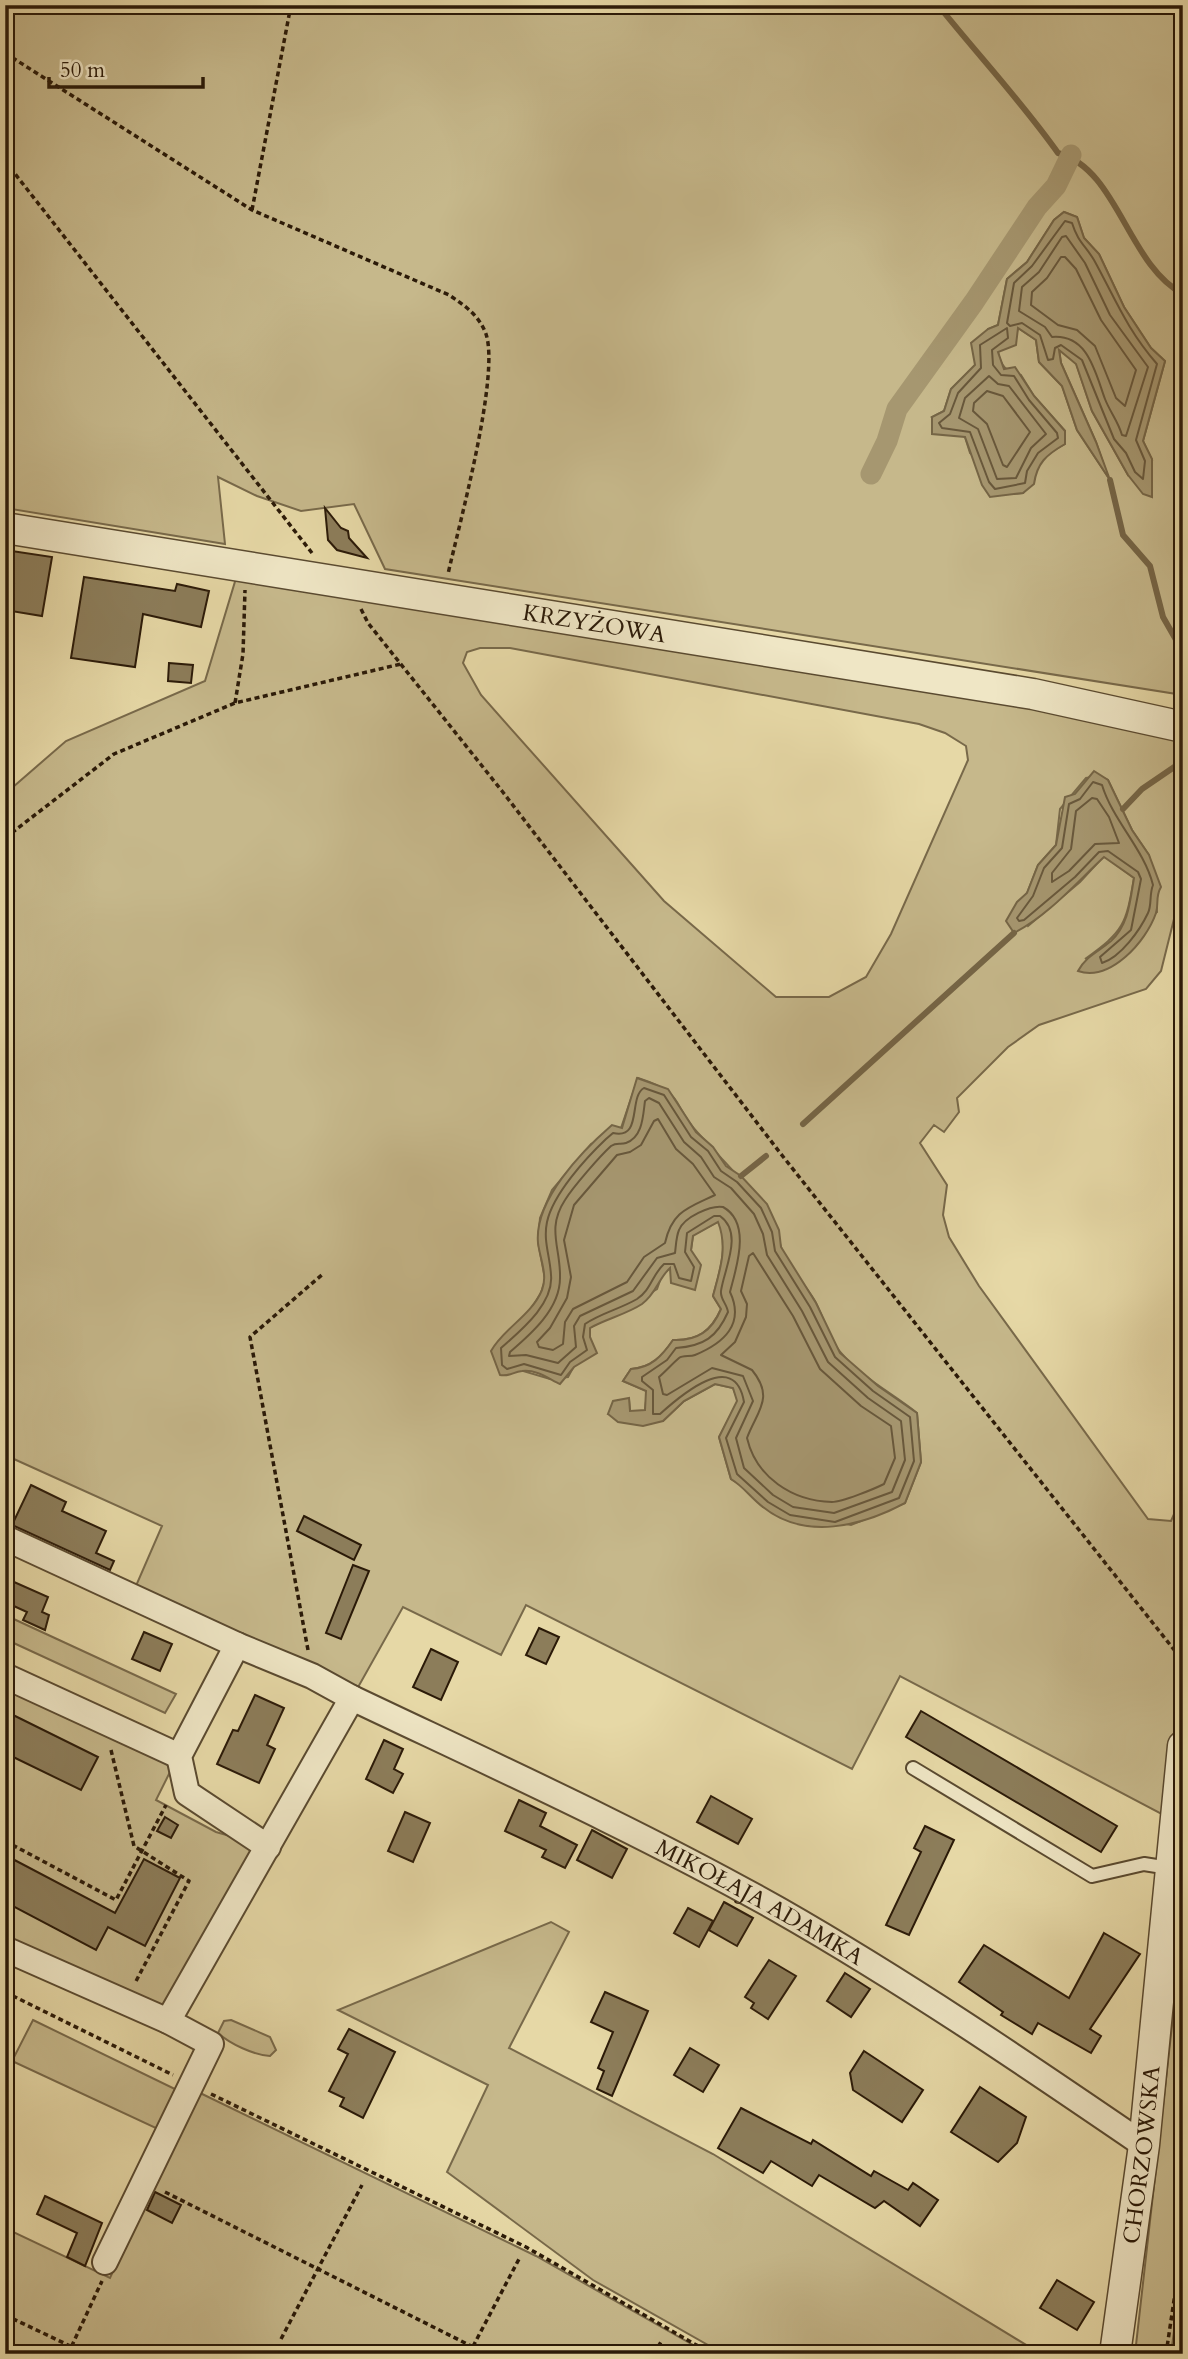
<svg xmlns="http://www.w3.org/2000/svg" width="1188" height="2359" font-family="Cardo,serif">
<rect width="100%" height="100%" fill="#e6d8a6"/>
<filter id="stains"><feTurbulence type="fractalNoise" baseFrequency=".00286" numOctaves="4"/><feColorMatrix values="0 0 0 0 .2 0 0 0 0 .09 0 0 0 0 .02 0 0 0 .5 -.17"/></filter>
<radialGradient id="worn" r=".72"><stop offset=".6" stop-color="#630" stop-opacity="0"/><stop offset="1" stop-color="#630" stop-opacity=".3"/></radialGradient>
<g fill="#c6b88b" stroke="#78694a" stroke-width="2" fill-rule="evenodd">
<path d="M5 5H1183V695L385 569 354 504 301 511 257 496 218 477 225 544 5 508ZM1064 212 1077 217 1084 238 1099 254 1124 307 1151 348 1165 361 1143 441 1152 460 1128 475 1092 411 1076 363 1059 349 1061 363 1096 442 1108 477 1077 430 1062 386 1039 362 1036 340 1018 328 1016 336 998 352C1001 368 1006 370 1021 375L1034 396 1065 431V444L1044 456 1034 474 1035 479 1023 493 1013 494 970 453 965 437 932 417 944 411 951 389 975 365 988 329 998 325 1007 279 1027 262 1054 220Z"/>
<path d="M237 575 1183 731V908L1176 911 1161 971 1146 989 1039 1025 1008 1047 957 1098 959 1112 944 1132 934 1125 920 1143 947 1185 943 1215 949 1237 979 1286 1148 1519 1171 1521 1183 1494V1746L1173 1820 900 1676 852 1769 526 1605 501 1655 403 1607 352 1698 132 1595 162 1526 5 1455V794L66 741 205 681ZM480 648H510L919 724 945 733 966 746 968 760 891 934 866 977 829 997H776L664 901 481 695 463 663 467 652ZM1099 776 1108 780 1132 830 1149 855 1157 912 1085 959C1124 931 1126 925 1134 878L1104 856 1080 882 1028 926 1015 907 1027 893 1038 865 1056 845 1060 809 1086 778ZM638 1078C687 1094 670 1103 698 1133 726 1164 754 1190 776 1226 780 1233 778 1240 781 1247 787 1266 805 1284 815 1301 824 1318 829 1340 842 1354 862 1378 892 1393 917 1413L921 1462 905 1503 851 1525 763 1507 742 1486 731 1479 719 1437 738 1401 733 1388 715 1384 684 1401 663 1421 609 1414 629 1399 630 1411H645L647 1391 623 1381 631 1369C651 1368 662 1356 673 1340 698 1341 711 1331 721 1309L713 1296C720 1270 728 1248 719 1221L693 1235 691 1250 662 1275 657 1289 590 1328V1337L568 1377 550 1379 523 1371 513 1329 528 1314 541 1293 545 1279 538 1242 540 1218 552 1190 591 1144 621 1128Z"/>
<path d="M5 1615 176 1694 165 1713 5 1639Z"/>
<path d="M5 1676 177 1758 156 1800 216 1832 268 1847 168 2021 5 1949Z"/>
<path d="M551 1922 569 1932 509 2048 713 2154 1041 2354H724L593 2280 447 2172 488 2085 338 2010Z"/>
<path d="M1183 1928V2263L1171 2354H1135Z"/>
<path d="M33 2020 179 2091 160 2130 12 2061Z"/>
<path d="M231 2020 270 2037 276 2050 270 2056C254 2055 230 2044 218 2033L224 2021Z"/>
<path d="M196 2091 536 2256 709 2354H5V2228L110 2278Z"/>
</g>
<g fill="#a69770" stroke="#756546" stroke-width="2">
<path d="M1064 212 1077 217 1084 238 1099 254 1124 307 1151 348 1165 361 1143 441 1152 459V497L1143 494 1128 475 1092 411 1076 364 1059 350 1061 363 1096 442 1110 480 1077 430 1062 386 1039 362 1036 340 1018 328 1016 345 998 352 1004 369 1015 367 1034 396 1065 431V444C1046 455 1037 463 1034 484L1023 493 990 497 982 485 965 437 932 434V417L944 411 951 389 975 365 971 343 988 329 998 325 1007 279 1027 262 1054 220Z"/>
<path d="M1094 771 1108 780 1132 830 1149 855 1161 887C1155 897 1159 904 1156 913 1146 942 1110 982 1078 971 1086 956 1098 952 1111 941 1129 924 1130 901 1134 878L1104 857C1076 883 1049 915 1014 933L1006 921 1017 902 1027 893 1038 865 1056 845 1065 797 1075 794Z"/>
<path d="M637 1078 668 1089 696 1132 713 1147 726 1166 741 1176 767 1204 779 1230 781 1247 816 1303 840 1353 878 1386 917 1413 921 1462 905 1503C862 1526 805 1541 763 1507 751 1498 744 1487 731 1479L719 1437 737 1401 733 1388 715 1384 684 1401 663 1421 643 1426 618 1422 608 1414 613 1401 629 1398 630 1411 645 1410 646 1391 623 1381 631 1369C651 1368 662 1356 673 1340 697 1341 712 1331 721 1309L713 1296C720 1270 728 1247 718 1222L693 1236 691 1250 701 1265 695 1290 671 1283 670 1268C658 1279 656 1294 642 1304 627 1314 606 1319 590 1328V1337L597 1353 574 1367 560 1384C549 1379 536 1369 522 1371 513 1372 509 1377 500 1375L491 1351C504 1328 531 1316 542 1290 548 1275 540 1259 538 1243 534 1200 582 1151 612 1125L622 1128Z"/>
</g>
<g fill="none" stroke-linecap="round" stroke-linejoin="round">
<g stroke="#68583c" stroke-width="2">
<path d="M1065 221 1072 223C1078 242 1085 245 1094 260 1116 300 1126 328 1157 364L1136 440 1145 461 1143 479 1135 472 1126 453 1114 439 1082 360 1061 345 1055 348 1053 359 1048 360 1040 335 1022 323 1010 326 1007 323 1014 283 1032 266Z"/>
<path d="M1066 236 1085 263 1110 315 1148 367 1126 436 1122 435C1118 421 1110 412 1105 399 1095 372 1088 334 1052 337L1045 327 1019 311 1022 287 1039 272 1062 237Z"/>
<path d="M1061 257H1065L1076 269 1101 320 1136 370 1125 406 1116 398 1095 346 1077 330 1058 325 1031 305 1032 292 1047 278Z"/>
<path d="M1007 328 1008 338 992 350 993 365 1001 375 1014 376 1029 400 1057 433 1058 438 1038 453 1027 471 1025 483 995 489 989 482 970 432 942 428 939 423 950 414 958 393 981 368 980 345Z"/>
<path d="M989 376 998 384 1009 386 1046 434 1031 448 1016 478 997 479 978 429 959 418 965 398Z"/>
<path d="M987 391 1003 396 1030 432 1007 467 1003 465 987 424 973 411 974 403Z"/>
<path d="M1093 782 1102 785C1113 821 1144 849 1153 885 1149 895 1152 905 1148 913 1140 930 1121 957 1102 963L1100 957 1131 930 1141 879 1138 872 1108 851 1099 852 1075 877 1024 920 1019 921 1017 918 1033 896 1044 868 1062 848 1069 804 1080 799Z"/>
<path d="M1092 798 1097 799 1109 817 1119 843 1095 844 1069 871 1052 882V873L1071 849 1076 811Z"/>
<path d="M644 1088 664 1095 691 1137 708 1151 721 1171 737 1182 761 1208 772 1232 775 1251 810 1307 835 1357 873 1391 910 1417 914 1461 899 1498 835 1522 790 1515 768 1502 737 1474 726 1438 744 1402C735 1348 680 1396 660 1414H653V1390L642 1381V1377L667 1360 676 1348C704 1346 717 1337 728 1312 727 1304 720 1299 721 1291 724 1269 744 1233 720 1216H714L687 1233 685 1252 694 1267 691 1281 679 1278 674 1264H664C652 1275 651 1290 637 1299 620 1309 601 1313 585 1324L583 1337 587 1350 570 1362 561 1375 524 1364 507 1369 502 1365 501 1348C520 1331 554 1304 551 1275 550 1256 543 1241 547 1222 553 1194 586 1158 606 1139L613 1133C643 1140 628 1097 644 1088Z"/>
<path d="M649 1098 659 1103 684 1142 701 1157 714 1177 731 1188 754 1214 763 1234 767 1255 802 1311 828 1362 868 1398 901 1421 905 1460 892 1492 834 1513 793 1507 773 1495 744 1468 736 1438 753 1401 743 1376 712 1368 667 1395 663 1394 659 1377C666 1371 672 1364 679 1358 683 1355 690 1357 695 1355 724 1343 745 1324 730 1292 736 1268 752 1223 723 1207 711 1205 684 1217 679 1230 676 1237 676 1246 675 1253L657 1258 633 1291 580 1316 574 1326 576 1347 558 1363 526 1355 509 1356 510 1352C531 1334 560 1309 560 1278 561 1248 546 1229 565 1200 573 1187 600 1156 611 1146 617 1142 620 1145 626 1143 643 1137 643 1115 645 1101Z"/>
<path d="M658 1119 676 1149 693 1164 715 1195C688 1208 672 1211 665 1243L644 1257 627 1282 573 1309 565 1322 563 1344 553 1350 539 1347 537 1342 550 1328 567 1298 571 1277 564 1240 574 1205 617 1155 630 1152 641 1145 654 1121Z"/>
<path d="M753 1253 793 1316 820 1369 861 1406 891 1426 895 1458 884 1484C874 1489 842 1502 832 1502 792 1501 756 1477 747 1438 757 1411 775 1398 752 1370L721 1355 735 1342 746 1317 747 1304 741 1291 749 1256Z"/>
</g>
<g stroke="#756546" stroke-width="6">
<path d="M938 5C978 55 1022 102 1058 153 1118 169 1127 264 1183 294"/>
<path d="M1110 480 1123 535 1150 566 1163 617 1183 652"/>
<path d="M1123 809 1142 789 1183 761"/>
<path d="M803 1124 1014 933"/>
<path d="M741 1176 766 1156"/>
</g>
<path stroke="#a69770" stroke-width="21" d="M871 474 887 441 897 409 974 302 1037 207 1056 186 1071 155"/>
</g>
<g fill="#8c7d5a" stroke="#2b1a08" stroke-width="2">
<path d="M325 508 341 528 348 531 349 538 367 558 337 550 328 540Z"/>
<path d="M5 550 52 557 42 616 11 611 14 584 5 583Z"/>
<path d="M84 577 175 591 177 584 209 591 201 627 143 614 135 667 71 658Z"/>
<path d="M169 663 193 665 191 683 168 681Z"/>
<path d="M31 1485 66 1502 62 1511 106 1531 96 1553 114 1561 110 1570 12 1525Z"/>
<path d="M304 1516 361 1545 354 1560 297 1531Z"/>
<path d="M353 1565 369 1571 341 1639 326 1633Z"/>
<path d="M5 1578 48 1597 42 1612 49 1615 45 1630 23 1620 27 1612 5 1602Z"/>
<path d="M539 1628 559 1637 546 1664 526 1655Z"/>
<path d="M144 1632 172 1644 160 1671 132 1659Z"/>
<path d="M431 1649 458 1662 441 1700 413 1687Z"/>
<path d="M255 1695 284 1708 267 1745 275 1749 259 1783 217 1764 233 1730 238 1731Z"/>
<path d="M5 1711 98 1757 81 1790 5 1753Z"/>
<path d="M921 1711 1117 1826 1101 1852 906 1737Z"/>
<path d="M384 1740 403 1749 394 1769 403 1774 393 1793 366 1779Z"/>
<path d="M711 1796 752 1819 738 1844 697 1822Z"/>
<path d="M519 1800 546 1813 540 1826 577 1845 565 1868 542 1857 546 1850 505 1831Z"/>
<path d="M405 1812 430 1823 413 1862 388 1851Z"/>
<path d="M165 1817 178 1825 171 1838 157 1831Z"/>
<path d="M925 1826 954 1840 909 1935 886 1925 921 1852 914 1848Z"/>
<path d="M592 1830 627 1849 612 1878 577 1860Z"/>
<path d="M5 1855 115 1913 144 1859 180 1878 145 1946 108 1927 96 1950 5 1902Z"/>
<path d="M724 1902 753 1918 737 1946 709 1930Z"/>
<path d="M688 1908 713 1921 699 1947 674 1933Z"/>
<path d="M1104 1933 1140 1954 1090 2029 1101 2036 1091 2053 1038 2023 1032 2034 1001 2015 1003 2012 959 1982 984 1945 1069 1998Z"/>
<path d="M769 1960 796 1976 768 2019 751 2008 754 2003 745 1997Z"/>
<path d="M845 1973 870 1989 851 2017 827 2001Z"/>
<path d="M605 1992 648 2011 612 2096 597 2089 604 2071 598 2068 613 2032 591 2022Z"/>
<path d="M349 2029 395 2052 363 2118 340 2106 344 2098 329 2091 348 2054 338 2049Z"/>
<path d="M690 2048 719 2065 703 2092 674 2075Z"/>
<path d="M864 2051 923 2090 902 2122 853 2090 850 2073Z"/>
<path d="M980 2087 1026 2117 1017 2143 998 2162 951 2132Z"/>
<path d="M741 2108 811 2144 813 2140 871 2176 874 2171 908 2190 913 2183 938 2200 920 2226 884 2201 875 2208 819 2175 812 2186 771 2161 763 2173 718 2148Z"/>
<path d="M155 2192 181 2205 172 2223 147 2210Z"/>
<path d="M45 2196 102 2223 85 2266 67 2257 77 2233 37 2214Z"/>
<path d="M1057 2280 1094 2302 1077 2330 1040 2308Z"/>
</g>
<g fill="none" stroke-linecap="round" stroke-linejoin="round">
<g stroke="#5a4a30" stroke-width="16">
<path id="service" d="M913 1768 1092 1876 1144 1864 1169 1868"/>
</g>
<g stroke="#5a4a30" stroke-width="28">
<g id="minor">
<path d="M5 1538 237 1645 312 1676 352 1698"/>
<path d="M237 1645 179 1756 187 1793 268 1847"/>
<path d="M5 1676 179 1756"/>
<path id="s1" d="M5 1949 168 2021 352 1698C495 1766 641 1832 779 1910 905 1982 1024 2063 1144 2145"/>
<path d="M105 2262 211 2044 168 2021"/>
</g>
</g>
<g stroke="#5a4a30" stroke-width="33">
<g id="tertiary">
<path id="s2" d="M5 528 1033 694 1183 727"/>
<path id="s3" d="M1115 2354 1144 2145 1183 1746"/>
</g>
</g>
<g stroke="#2b1a08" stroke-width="3.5" stroke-dasharray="5 3.5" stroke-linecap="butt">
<path d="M5 52 14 5"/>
<path d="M5 53 252 210 449 295C464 305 479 315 486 334 500 376 459 525 448 574"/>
<path d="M5 161 312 553"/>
<path d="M252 210 291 5"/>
<path d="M361 609 368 623 502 791 781 1154 1183 1661"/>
<path d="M235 703 243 654 245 590"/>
<path d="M5 838 114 754 235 703 401 664"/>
<path d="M308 1650 250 1337 324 1273"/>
<path d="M111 1750 134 1846 189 1881 135 1983"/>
<path d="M5 1841 116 1900 166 1805"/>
<path d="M5 1992 173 2075"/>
<path d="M211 2094 526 2247 712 2354"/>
<path d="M165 2192 487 2354"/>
<path d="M5 2315 87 2354"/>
<path d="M281 2339 362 2185"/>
<path d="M68 2354 102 2281"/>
<path d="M469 2354 519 2259"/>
<path d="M654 2354 662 2340"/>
<path d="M1166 2354 1183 2240"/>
</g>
<use href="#service" stroke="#efe6c5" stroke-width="12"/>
<use href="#minor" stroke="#efe6c5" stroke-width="24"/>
<use href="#tertiary" stroke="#efe6c5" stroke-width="30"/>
</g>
<g text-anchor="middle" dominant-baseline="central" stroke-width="7" stroke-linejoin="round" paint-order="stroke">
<g font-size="23" fill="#2b1a08" stroke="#efe6c5">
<text stroke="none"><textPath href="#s2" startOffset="597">KRZYŻOWA</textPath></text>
<text stroke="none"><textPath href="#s1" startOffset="1006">MIKOŁAJA ADAMKA</textPath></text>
<text stroke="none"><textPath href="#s3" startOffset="201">CHORZOWSKA</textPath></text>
</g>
</g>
<rect width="1188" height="2359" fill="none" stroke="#e6d8a6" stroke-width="28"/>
<rect x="7" y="7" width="1174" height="2345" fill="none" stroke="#2b1a08" stroke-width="3.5"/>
<rect x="14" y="14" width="1160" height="2331" fill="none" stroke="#2b1a08" stroke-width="2"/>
<path d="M49 77v10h154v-10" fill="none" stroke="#2b1a08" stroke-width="3.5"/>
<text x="60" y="77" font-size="21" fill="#2b1a08" stroke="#efe6c5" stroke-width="5" paint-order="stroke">50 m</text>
<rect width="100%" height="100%" filter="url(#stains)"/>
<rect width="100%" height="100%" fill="url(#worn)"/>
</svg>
